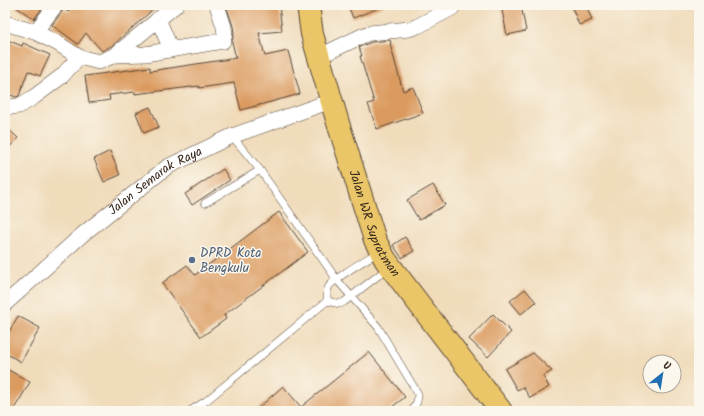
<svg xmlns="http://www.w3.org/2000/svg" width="704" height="416" font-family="Kalam,sans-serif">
<rect width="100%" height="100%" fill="#fbf7ec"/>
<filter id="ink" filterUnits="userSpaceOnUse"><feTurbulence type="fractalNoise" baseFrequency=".025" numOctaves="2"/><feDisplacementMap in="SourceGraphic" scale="8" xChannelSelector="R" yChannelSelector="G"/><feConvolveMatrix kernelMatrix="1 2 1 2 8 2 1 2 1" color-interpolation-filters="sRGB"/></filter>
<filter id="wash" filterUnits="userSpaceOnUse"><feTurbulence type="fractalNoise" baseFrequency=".012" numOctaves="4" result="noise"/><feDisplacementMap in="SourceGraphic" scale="16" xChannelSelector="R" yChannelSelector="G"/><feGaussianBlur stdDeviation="0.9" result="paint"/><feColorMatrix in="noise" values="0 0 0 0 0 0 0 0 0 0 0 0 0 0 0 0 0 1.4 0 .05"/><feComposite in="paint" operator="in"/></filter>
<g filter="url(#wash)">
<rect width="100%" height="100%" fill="#f0dcbb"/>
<g id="blocks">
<g fill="#db9b61">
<path d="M13 5H45L34 19Z"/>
<path d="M74 5H158L113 45 102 51 86 33 78 44 52 25 64 9 68 12Z"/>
<path d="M226 5H253L254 8 279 5 282 31 259 33 265 56 288 51 300 94 241 110 234 83 199 88V86L135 94V92L109 95 110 100 89 103 85 76 150 67V71L236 58 232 42 234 33 233 26Z"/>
<path d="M348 5H384V6L353 18Z"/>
<path d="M501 5H521L526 31 507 35Z"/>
<path d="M571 5H586L592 20 579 25Z"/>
<path d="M5 39 22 46 23 43 50 55 40 76 28 71 19 96 16 97 5 93Z"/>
<path d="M390 40 391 44H390L403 91 413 87 423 113 377 129 368 104 374 102 360 56H362L359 47 372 42Z"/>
<path d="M150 107 159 127 144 133 136 113Z"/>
<path d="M5 126 18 138 5 152Z"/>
<path d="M110 151 120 175 104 182 94 159Z"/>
<path d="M223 169 230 180 192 205 185 194Z"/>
<path d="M433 185 445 205 419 220 407 200Z"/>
<path d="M279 212 308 252 224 315 226 319 201 337 162 283 187 265 195 275Z"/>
<path d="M405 237 414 251 402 258 393 245Z"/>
<path d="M525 289 536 302 521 314 510 301Z"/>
<path d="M493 314 511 332 488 357 469 339Z"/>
<path d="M18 316 40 328 21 362 5 353V339Z"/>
<path d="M369 352 405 397 387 411H255L283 386 301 407Z"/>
<path d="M533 353 552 371 543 376 549 387 530 398 523 387 517 390 505 369Z"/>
<path d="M5 368 30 382 13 411H5Z"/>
</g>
</g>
</g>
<g filter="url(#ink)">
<use href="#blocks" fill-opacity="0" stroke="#564536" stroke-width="1"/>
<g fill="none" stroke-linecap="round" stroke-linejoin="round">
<g stroke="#564536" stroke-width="8">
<g id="lane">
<path d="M232 136 260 170 337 280 378 327 418 394 417 402 412 411"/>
<path d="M205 203 260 170"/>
<path d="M327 301 340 304 344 302 388 268"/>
<path d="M190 411 206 401 327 301C327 297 327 291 328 288 332 279 369 258 378 252"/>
</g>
</g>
<g stroke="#564536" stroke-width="16">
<g id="street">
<path d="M158 19 171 49"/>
<path d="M5 23 35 32 57 43 79 57 99 62 115 55 176 5"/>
<path d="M35 32 56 5"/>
<path d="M115 55 145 54 223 41 225 34 224 27 217 5"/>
<path d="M318 57 364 35 370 33 409 29 418 26 452 8"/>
<path d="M5 106 11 107 19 106 34 97 62 76 79 57"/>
<path id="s1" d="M5 304 83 234 167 167 232 136 331 101"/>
</g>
</g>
<g stroke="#564536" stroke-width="24">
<g id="highway">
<path id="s2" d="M308 5 312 34 338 123 375 240 385 259 390 266 501 411"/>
</g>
</g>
<use href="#lane" stroke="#fff" stroke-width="7"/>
<use href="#street" stroke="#fff" stroke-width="15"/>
<use href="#highway" stroke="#eac669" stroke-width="22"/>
</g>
</g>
<circle fill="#5c6f8a" stroke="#fbf7ec" stroke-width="1.5" cx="192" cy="260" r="4"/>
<g text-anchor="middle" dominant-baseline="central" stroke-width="3" stroke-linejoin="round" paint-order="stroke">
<g font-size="13" fill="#3b2a1e" stroke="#fbf7ec">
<text stroke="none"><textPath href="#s1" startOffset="195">Jalan Semarak Raya</textPath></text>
<text stroke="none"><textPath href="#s2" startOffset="229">Jalan WR Supratman</textPath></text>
</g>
<g font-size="13" fill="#4e5e75" stroke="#fbf7ec" text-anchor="start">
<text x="200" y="253">DPRD Kota<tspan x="200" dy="15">Bengkulu</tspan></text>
</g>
</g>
<rect width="704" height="416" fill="none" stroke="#fbf7ec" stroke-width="20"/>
<g transform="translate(662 374) rotate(30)"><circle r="19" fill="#fbf7ec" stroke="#aea59a"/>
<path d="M0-3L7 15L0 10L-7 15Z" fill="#1f6fb2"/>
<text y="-6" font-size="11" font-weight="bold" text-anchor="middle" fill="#3b2a1e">U</text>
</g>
</svg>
